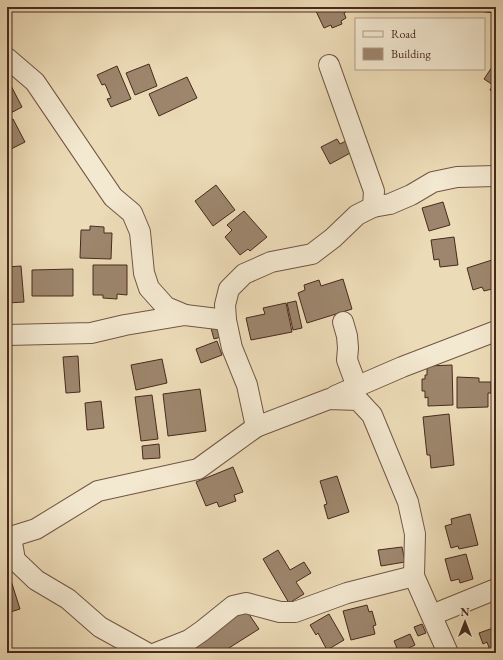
<svg xmlns="http://www.w3.org/2000/svg" width="503" height="660" font-family="'EB Garamond',serif">
<rect width="100%" height="100%" fill="#ecdbb7"/>
<filter id="stains"><feTurbulence type="fractalNoise" baseFrequency=".005" numOctaves="4"/><feColorMatrix values="0 0 0 0 .2 0 0 0 0 .09 0 0 0 0 .02 0 0 0 .5 -.17"/></filter>
<radialGradient id="worn" r=".72"><stop offset=".6" stop-color="#630" stop-opacity="0"/><stop offset="1" stop-color="#630" stop-opacity=".3"/></radialGradient>
<g fill="#9d866d" stroke="#482a1d">
<path d="M314 7H345L347 11 344 13 346 18 341 21 342 24 332 28 331 25 324 28Z"/>
<path d="M470 7H495L494 13 470 10Z"/>
<path d="M496 61V93L490 90 493 85 484 79Z"/>
<path d="M149 64 157 86 135 95 126 73Z"/>
<path d="M117 66 131 99 111 107 107 99 111 98 105 84 102 85 97 75Z"/>
<path d="M187 77 197 98 159 116 149 94Z"/>
<path d="M7 78 22 107 7 115Z"/>
<path d="M13 119 25 142 7 151V122Z"/>
<path d="M337 139 340 144 348 140 354 151 330 164 321 147Z"/>
<path d="M216 185 235 210 213 226 195 201Z"/>
<path d="M443 202 450 225 429 231 422 208Z"/>
<path d="M244 211 267 237 250 251 248 249 240 255 225 237 232 230 227 225Z"/>
<path d="M90 226 104 227V233H112L111 259 80 258 81 230H90Z"/>
<path d="M454 237 458 265 440 267 439 259 434 260 431 240Z"/>
<path d="M492 260 494 266 496 265V288L484 291 482 287 473 290 467 268Z"/>
<path d="M93 265H127V295L117 294V299L103 298V295H93Z"/>
<path d="M21 266 24 302 7 303V267Z"/>
<path d="M73 269V296H32V270Z"/>
<path d="M343 279 352 309 307 323 298 293 305 290 304 285 319 280 321 286Z"/>
<path d="M296 301 302 328 293 330 287 303Z"/>
<path d="M286 303 292 332 251 340 246 318 265 314 263 308Z"/>
<path d="M209 321 220 324 224 336 214 339Z"/>
<path d="M217 341 222 355 201 363 196 349Z"/>
<path d="M78 356 80 392 66 393 63 357Z"/>
<path d="M162 359 167 383 136 390 131 365Z"/>
<path d="M452 365 453 405 428 406V397L425 398V391H422V379H425V375H427V366Z"/>
<path d="M457 377 479 378V382H491V393H488V407L457 408Z"/>
<path d="M200 389 206 431 168 436 163 394Z"/>
<path d="M152 395 158 439 141 441 135 397Z"/>
<path d="M101 401 104 428 87 430 85 403Z"/>
<path d="M449 414 454 465 431 468 430 455H427L423 417Z"/>
<path d="M159 444 160 458 143 459 142 446Z"/>
<path d="M233 467 243 492 234 495 236 501 219 507 217 502 206 506 196 482Z"/>
<path d="M337 476 349 512 328 519 324 505 327 504 320 481Z"/>
<path d="M470 514 478 545 459 549 458 546 451 548 445 526 452 524 451 519Z"/>
<path d="M402 547 405 562 381 566 378 550Z"/>
<path d="M278 550 290 570 304 562 311 573 296 582 304 594 289 603 263 559Z"/>
<path d="M466 554 473 579 460 583 459 579 451 581 445 559Z"/>
<path d="M7 568 20 609 7 613Z"/>
<path d="M367 605 369 612 372 611 376 625 373 626 375 634 351 640 343 611Z"/>
<path d="M246 610 259 629 221 653H192L189 647Z"/>
<path d="M329 614 344 640 327 650 318 633 316 635 310 625Z"/>
<path d="M422 624 426 633 418 636 414 627Z"/>
<path d="M496 627V653H491L487 642 483 644 479 633Z"/>
<path d="M410 634 415 645 399 653 394 641Z"/>
</g>
<g fill="none" stroke-linecap="round" stroke-linejoin="round">
<g stroke="#715644" stroke-width="22">
<g id="minor">
<path d="M7 58 35 82 113 197 132 213 140 232 144 273 149 288 166 307 185 315"/>
<path d="M329 65 374 191 373 207"/>
<path d="M343 322 347 336 348 348 347 360 357 387"/>
<path d="M7 335 91 333 125 325 185 315 226 320"/>
<path d="M335 396 402 367 496 331"/>
<path d="M256 427 247 385 232 348 226 320 225 305 229 289 244 274 271 262 312 254 333 238 357 215 373 207 390 204 411 195 433 182 457 177 496 176"/>
<path d="M11 537 15 560 36 580 68 599 100 627 147 653"/>
<path d="M7 538 36 529 98 491 198 469 256 427 329 399 358 400 372 415 408 502 415 534 414 576 448 653"/>
<path d="M432 615 496 589"/>
<path d="M156 653 189 640 202 631 233 606 246 603 280 612H295L347 593 414 576"/>
</g>
</g>
<use href="#minor" stroke="#f3e8d0" stroke-width="20"/>
</g>
<rect width="503" height="660" fill="none" stroke="#ecdbb7" stroke-width="24"/>
<rect x="8" y="8" width="487" height="644" fill="none" stroke="#482a1d" stroke-width="2"/>
<rect x="12" y="12" width="479" height="636" fill="none" stroke="#482a1d"/>
<rect x="355" y="18" width="130" height="52" fill="#f3e8d0" stroke="#af9c88"/>
<rect x="363" y="31" width="20" height="6" fill="#f3e8d0" stroke="#af9c88"/>
<text x="391" y="38" font-size="12" fill="#482a1d">Road</text>
<rect x="363" y="48" width="20" height="12" fill="#9d866d" stroke="#af9c88"/>
<text x="391" y="58" font-size="12" fill="#482a1d">Building</text>
<g transform="translate(465 622)" stroke="#f3e8d0" stroke-width="3" paint-order="stroke">
<path d="M0-3L7 15L0 10L-7 15Z" fill="#482a1d"/>
<text y="-6" font-size="11" font-weight="bold" text-anchor="middle" fill="#482a1d">N</text>
</g>
<rect width="100%" height="100%" filter="url(#stains)"/>
<rect width="100%" height="100%" fill="url(#worn)"/>
</svg>
